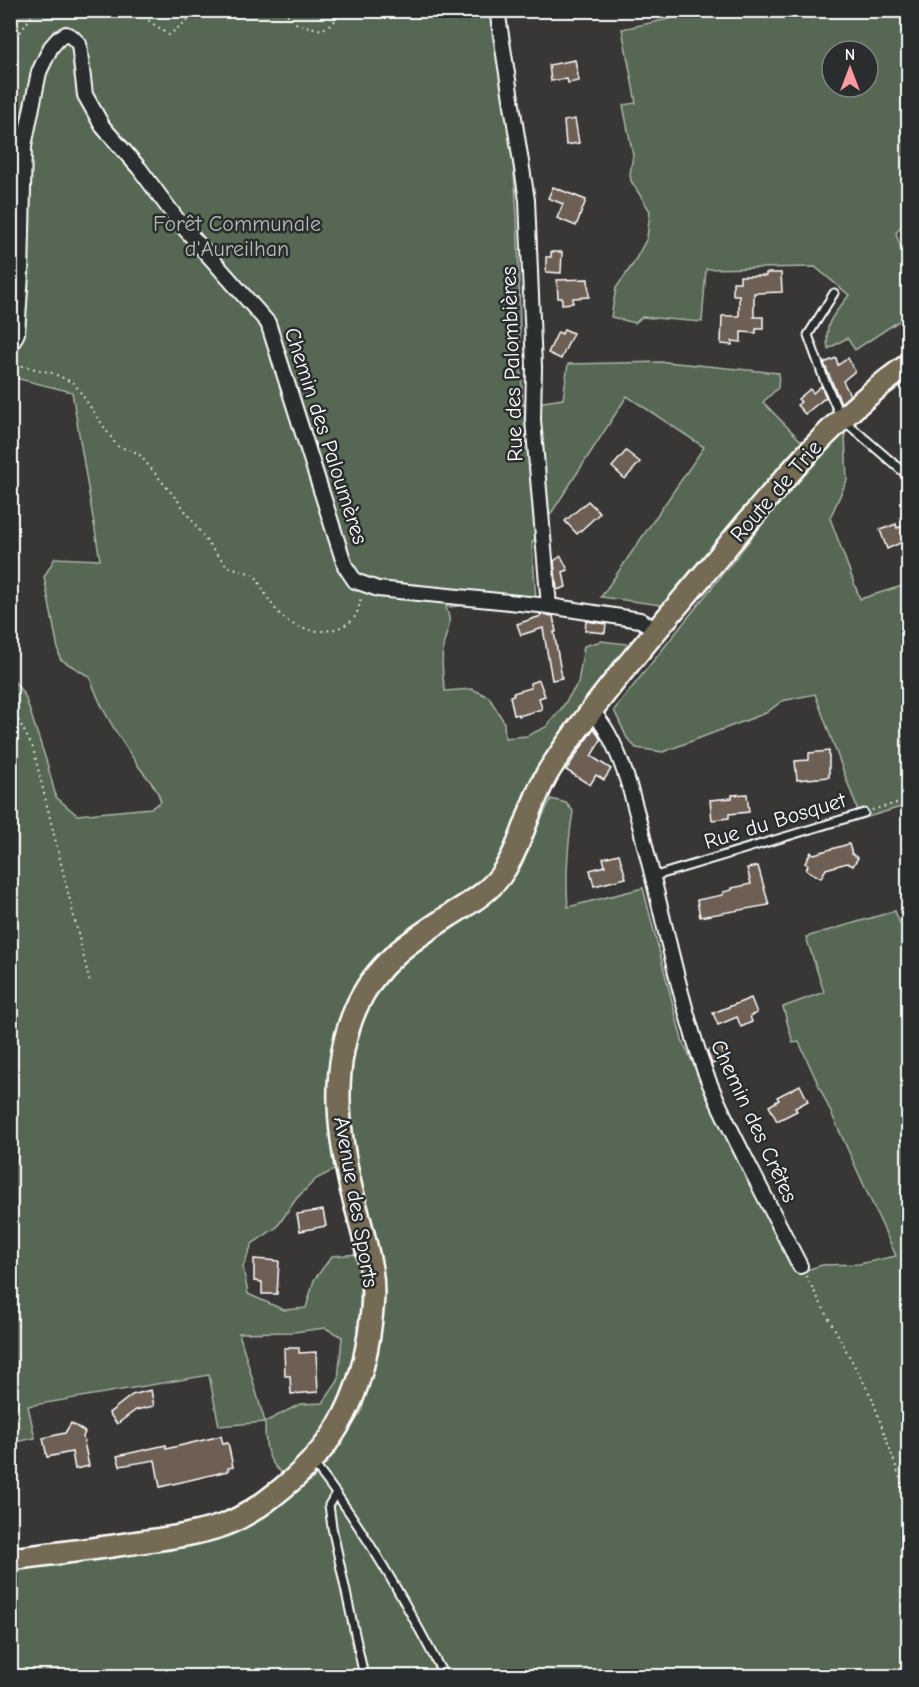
<svg xmlns="http://www.w3.org/2000/svg" width="919" height="1687" font-family="'Comic Neue',sans-serif">
<rect width="100%" height="100%" fill="#383736"/>
<filter id="ink" filterUnits="userSpaceOnUse"><feTurbulence type="fractalNoise" baseFrequency=".0167" numOctaves="2"/><feDisplacementMap in="SourceGraphic" scale="12" xChannelSelector="R" yChannelSelector="G"/><feConvolveMatrix kernelMatrix="1 2 1 2 8 2 1 2 1" color-interpolation-filters="sRGB"/></filter>
<g filter="url(#ink)">
<g fill="#566853" stroke="#aab4a9" stroke-width="1.5" fill-rule="evenodd">
<path d="M11 11H494C504 74 512 137 516 200 521 269 518 337 523 405L563 399 568 364 666 362 779 373 778 388 763 402 803 443 745 509 668 606 601 597 704 447 627 396 532 543 536 600 446 607C453 628 448 624 444 643 441 659 442 675 445 691L472 689 489 697 504 722 505 738 527 736 546 727 561 709 578 683 584 646 601 641 636 645 509 842 491 873 342 1020 338 1168 316 1179 296 1199 277 1227 252 1244 243 1267 248 1294 284 1310 306 1308 314 1280 332 1256 360 1254V1333L344 1407 307 1457 282 1473C265 1460 265 1442 265 1422L219 1426 209 1375 28 1406 35 1438 11 1443 10 675 25 696 47 763 56 797 77 815 151 808 161 802C158 788 148 779 139 767 120 739 100 709 90 677L60 659 44 577 55 558 100 560 72 392 11 377ZM325 1328 342 1337 338 1381 323 1403 300 1404 265 1422 239 1333 294 1332Z"/>
<path d="M680 11H908V217L896 233 908 271V315L855 350 847 338 828 349C824 320 833 317 849 295L815 267 706 269 702 322 642 317 635 323 611 317 616 288 633 264 647 238 650 211 631 181 630 174 633 155 623 105 636 103 622 29 673 18ZM832 51H868V87H832Z"/>
<path d="M840 432 845 435 847 480 830 518 860 599 908 584V805L861 819 815 694 782 701 766 713 663 752 636 748 627 738 614 710 817 456Z"/>
<path d="M551 799 566 803 573 811C568 843 565 874 568 907L643 888 682 1040 742 1167 797 1273 822 1265 859 1264 896 1256 799 1042 793 1043 783 1007 824 992 806 937 895 911 908 944V1676H11V1571L137 1551 254 1520 283 1502 314 1478 361 1413 376 1354 378 1335 348 1110 353 1052 362 1014 380 982 523 856Z"/>
</g>
<g fill="#6e5e55" stroke="#fff" stroke-width="1.5">
<path d="M575 60 579 81 568 83 567 79 551 81 549 65Z"/>
<path d="M575 119 579 143 566 145 564 121Z"/>
<path d="M553 187 586 200 576 226 557 218 563 204 548 198Z"/>
<path d="M551 252H562L561 273 546 272V257H551Z"/>
<path d="M766 273H781L782 292 754 293V317H763V329H756V333L741 332V342L732 341V345L721 344 722 316H739V295H733V282H740V276H766Z"/>
<path d="M588 279 589 297 573 298V303L562 304V298H558L557 280Z"/>
<path d="M564 329 573 333 561 359 548 353 558 332 562 334Z"/>
<path d="M836 358 838 365 848 358 855 371 843 381 850 395 841 403 824 363Z"/>
<path d="M821 386 826 397 805 414 797 405 801 402 798 399 810 389 813 393Z"/>
<path d="M626 451 640 462 625 479 612 467Z"/>
<path d="M588 501 600 513 577 534 565 521Z"/>
<path d="M896 524 897 528 906 525 909 539 887 549 880 530Z"/>
<path d="M561 556 568 570 563 572 566 587 557 590 554 561Z"/>
<path d="M540 614 553 616 556 632H554L562 678 552 680 543 628 521 635 517 624 541 616Z"/>
<path d="M586 621 606 624 605 633 585 631Z"/>
<path d="M539 680 545 696 539 698 542 709 519 716V714L514 715 510 696 514 695 513 693 531 688 530 683Z"/>
<path d="M594 728 601 740 591 756 611 769 604 780 596 775 590 785 566 770Z"/>
<path d="M829 751V777L797 780 795 761 809 760V753Z"/>
<path d="M747 794 749 812 729 814V818L712 820 710 800 732 798V795Z"/>
<path d="M849 844 852 854 858 858 853 866 847 863 826 869 821 878 806 870 808 865 805 863 811 852 814 854Z"/>
<path d="M619 854 626 878 594 886 590 870 605 866 603 858Z"/>
<path d="M758 866 769 905 700 917 697 900 723 895V892L732 890V888L751 884 747 868Z"/>
<path d="M751 998 757 1013 750 1016 752 1022 741 1027 737 1017 718 1025 713 1013Z"/>
<path d="M721 1046 725 1059 712 1064 707 1051Z"/>
<path d="M800 1085 808 1101 795 1108 797 1111 777 1121 769 1106 779 1100 777 1097Z"/>
<path d="M323 1210 326 1226 300 1231 297 1214Z"/>
<path d="M254 1259 279 1261 277 1294H262V1282L254 1281Z"/>
<path d="M284 1348H299V1353L316 1352 318 1392 291 1394 290 1376H285Z"/>
<path d="M151 1390 154 1406 136 1410 117 1424 109 1413 132 1395Z"/>
<path d="M71 1423 85 1432 83 1437 89 1466 75 1469 72 1452 47 1457 43 1438 65 1433Z"/>
<path d="M221 1436 223 1444 228 1443 233 1467 228 1468V1471L160 1487 155 1460 120 1466 117 1456 166 1445V1449Z"/>
</g>
<g fill="none" stroke-linecap="round" stroke-linejoin="round">
<g stroke="#fff" stroke-width="11">
<g id="lane">
<path d="M834 293 808 335 824 379 841 418 908 476"/>
<path d="M652 877 864 813"/>
<path d="M314 1464C365 1529 406 1603 444 1676"/>
<path d="M336 1494 329 1505 332 1527 364 1676"/>
</g>
</g>
<g stroke="#fff" stroke-width="18">
<g id="street">
<path d="M497 10 527 200 534 367 533 420 549 606 640 620 657 630"/>
<path d="M10 347 17 333 21 274 24 146 39 72 51 47 59 38 66 34 72 37 79 44 85 95 103 127 139 168 179 222 268 323 345 566 355 581 378 589 549 606"/>
<path d="M591 711C623 740 639 823 650 866 667 934 681 1003 704 1069 715 1099 730 1128 744 1156 763 1193 781 1229 800 1266"/>
</g>
</g>
<g stroke="#fff" stroke-width="26">
<path id="primary" d="M10 1559C49 1554 88 1550 126 1544 160 1539 192 1536 224 1525 242 1518 259 1507 274 1495 331 1451 358 1406 369 1335 372 1313 375 1291 371 1269 366 1241 358 1215 351 1188 337 1128 331 1065 356 1008 376 963 410 941 449 916 468 904 488 893 501 875 524 843 529 802 550 769 596 699 651 637 705 573 768 498 827 421 908 365"/>
</g>
<g stroke="#fff" stroke-width="2" stroke-dasharray="1.5 4.5" stroke-linecap="butt">
<path d="M134 10 169 35 193 16 206 17 236 10"/>
<path d="M283 10 297 24 322 30 336 20 337 10"/>
<path d="M10 47 31 17 41 10"/>
<path d="M10 363 52 373 74 383 117 446 138 453 179 502 213 550 227 566 255 575C263 589 271 607 284 618 301 633 330 636 350 622 358 616 359 606 361 597"/>
<path d="M10 704 33 748 90 983"/>
<path d="M872 810 908 800"/>
<path d="M806 1276 872 1398 908 1501"/>
</g>
<use href="#lane" stroke="#2a2d2e" stroke-width="7"/>
<use href="#street" stroke="#2a2d2e" stroke-width="14"/>
<use href="#primary" stroke="#756b52" stroke-width="21"/>
</g>
</g>
<g text-anchor="middle" dominant-baseline="central" stroke-width="5" stroke-linejoin="round" paint-order="stroke">
<g font-size="22" fill="#b3bbb2" stroke="#2a2d2e">
<text x="237" y="224">Forêt Communale<tspan x="237" dy="25">d'Aureilhan</tspan></text>
</g>
<g font-size="22" fill="#fff" stroke="#2a2d2e">
<text transform="translate(512 364) rotate(-92)">Rue des Palombières</text>
<text transform="translate(326 436) rotate(72)">Chemin des Paloumères</text>
<text transform="translate(776 491) rotate(-49)">Route de Trie</text>
<text transform="translate(775 821) rotate(-17)">Rue du Bosquet</text>
<text transform="translate(754 1121) rotate(65)">Chemin des Crêtes</text>
<text transform="translate(356 1202) rotate(80)">Avenue des Sports</text>
</g>
</g>
<rect width="919" height="1687" fill="none" stroke="#2a2d2e" stroke-width="36"/>
<rect x="18" y="18" width="883" height="1651" fill="none" stroke="#fff" stroke-width="2" filter="url(#ink)"/>
<g transform="translate(850 69)"><circle r="28" fill="#2a2d2e" stroke="#7f8182" stroke-width="1.5"/>
<path d="M0-4.5L10 22L0 15L-10 22Z" fill="#ff9aa2"/>
<text y="-9" font-size="16" font-weight="bold" text-anchor="middle" fill="#ffffff">N</text>
</g>
</svg>
